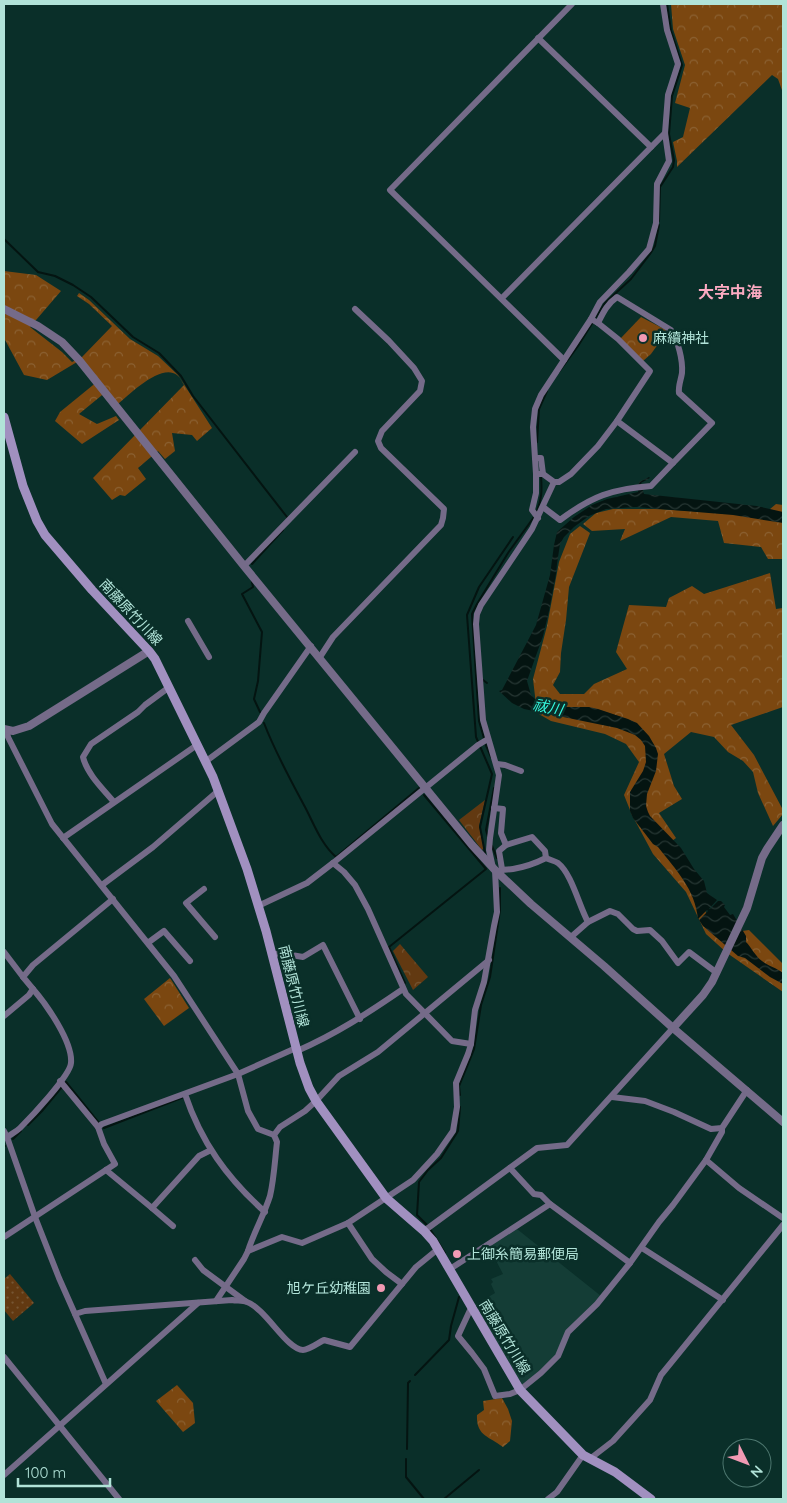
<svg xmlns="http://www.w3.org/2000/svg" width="787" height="1503" font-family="Quicksand,'Noto Sans JP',sans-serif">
<defs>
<pattern id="grass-dots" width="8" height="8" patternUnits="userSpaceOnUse" patternTransform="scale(1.25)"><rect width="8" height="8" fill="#623911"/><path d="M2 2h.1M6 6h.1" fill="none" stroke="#765633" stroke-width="1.8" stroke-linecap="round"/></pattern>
<pattern id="forest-crowns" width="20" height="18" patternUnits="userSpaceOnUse" patternTransform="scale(1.25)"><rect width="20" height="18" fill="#7b4710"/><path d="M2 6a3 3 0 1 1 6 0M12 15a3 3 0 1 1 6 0" fill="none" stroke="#8b6132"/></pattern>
<pattern id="park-crowns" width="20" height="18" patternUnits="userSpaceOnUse" patternTransform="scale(1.25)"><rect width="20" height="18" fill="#623911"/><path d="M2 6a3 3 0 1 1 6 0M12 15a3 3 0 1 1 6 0" fill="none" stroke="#765633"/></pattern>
<pattern id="water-waves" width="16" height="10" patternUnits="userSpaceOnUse" patternTransform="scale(1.25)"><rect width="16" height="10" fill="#041411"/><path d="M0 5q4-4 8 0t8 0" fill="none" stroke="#263633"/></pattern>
</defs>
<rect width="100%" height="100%" fill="#0a2f29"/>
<path fill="#143d36" d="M517 1229 601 1296 567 1329 557 1354 524 1385H520L473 1306 495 1293 491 1284 493 1282 491 1279 503 1274 489 1247Z"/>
<path fill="url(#grass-dots)" d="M10 1274 34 1303 13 1321 4 1310V1279Z"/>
<g fill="url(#forest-crowns)">
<path d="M671 4H783V93L778 79 772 75 677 167V161L673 142 683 137 690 108 675 103 685 65 673 29Z"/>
<path d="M4 271 36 275 61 291 30 327 62 352 72 362 82 357 112 326 89 304 77 296 79 293 89 300 130 339 158 356 178 375 212 428 197 441 192 435 172 433 175 451 165 459 158 451 138 468 146 479 125 496 120 495 112 500 93 478 184 385C182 382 180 377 177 375 161 363 130 394 118 404L107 391 79 414 97 424 116 416 119 420 82 444 55 421 60 412 98 381 82 359 47 380 24 375 4 338Z"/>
<path d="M641 317 666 330V333L651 354 643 361 620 339Z"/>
<path d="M776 504 783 505V559H768L761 547 724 543 718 521 671 517 620 541 625 529 592 531 583 524 596 513 613 509H655L763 515Z"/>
<path d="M580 526 590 533 569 587 566 620 561 653 560 672 553 685 560 694H584L594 684 627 669 616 652 629 605 666 607 669 598 692 586 704 594 770 573 776 609 783 608V707L731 725 754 755 783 810V814L773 826 758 793 753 772 743 761 728 752 714 737 691 732 664 754 674 786 682 799 659 813 676 838 661 849 704 904 709 927 722 934 749 930 783 964V992L727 953 706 934 686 892 653 854 632 815 624 795 639 762 626 744 605 734 551 721 537 713 533 679 547 626 559 562 570 534Z"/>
<path d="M170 978 189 1008 164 1026 144 999Z"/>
<path d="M177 1385 193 1403 195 1423 183 1432 156 1401Z"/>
<path d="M502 1398 508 1409 512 1421 510 1441 503 1447C489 1436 476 1436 477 1415L484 1410 483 1401Z"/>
</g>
<g fill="url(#park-crowns)">
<path d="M485 800 479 826 484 848 482 850 459 820Z"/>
<path d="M400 944 428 977 413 990 393 951Z"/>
</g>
<path fill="url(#water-waves)" d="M649 477 650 478 641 483 644 494 757 506 783 512V523L733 515 636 507 606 509 589 516 574 527 564 537 560 544 557 564 556 574 549 611 543 636 527 681 531 695 540 704 567 707H589L598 709 628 719 637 723 649 736 656 748 658 754 656 771 647 794 646 806 648 812 650 816 681 848 694 869 704 881 707 893 717 900 709 909H710L718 901H721L725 905 724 907 730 915 733 914 746 936V942C751 947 756 957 762 961 768 966 777 968 783 973V984L770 977 745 958 738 956 703 926 699 920 708 911 707 910 698 919C695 889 676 870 658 847L653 844 633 818 630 811V792L643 771 646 762 645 746 641 740 635 735 617 728 524 709 512 703 499 691 502 690 536 625 550 575 554 545 557 532 574 517 592 505 607 499 638 492 639 482Z"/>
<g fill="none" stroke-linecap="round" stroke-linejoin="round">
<g stroke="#041411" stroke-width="2">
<path d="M659 221 660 187 673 167 674 160 669 134 672 96 682 65 671 31 667 4"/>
<path d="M4 239 38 272 55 276 73 285 91 297 133 337 159 353 181 376 193 396 287 517"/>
<path d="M596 317 605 303 631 279 650 254 655 246 659 225"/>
<path d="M559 372 578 346 593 322"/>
<path d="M537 442 539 409 547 391"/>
<path d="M536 513C542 500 542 490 541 476"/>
<path d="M252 564 283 530"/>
<path d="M252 582 253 587 242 594 262 632 258 681 254 699 260 712"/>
<path d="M483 680 487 683"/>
<path d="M264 723C275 752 290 779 305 807 314 824 321 844 336 857L419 788"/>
<path d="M484 738 479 721 472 614 477 604 508 553 534 517"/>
<path d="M485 743 491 757"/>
<path d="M488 837 486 830 494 788"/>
<path d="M492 846 497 858"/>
<path d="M485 853 480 827 492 774 476 737 467 615 479 587 513 537"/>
<path d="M405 983 389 947 486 869 424 795"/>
<path d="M460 1095 459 1086 474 1049 481 1005 490 977 500 910V888"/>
<path d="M28 1125 42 1111 66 1082 99 1123"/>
<path d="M102 1126 104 1128 184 1097"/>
<path d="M13 1139 21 1131"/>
<path d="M4 1146H5"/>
<path d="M427 1225 417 1215 419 1182 428 1170 441 1158 458 1131 460 1107"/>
<path d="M430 1229 445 1253"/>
<path d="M415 1375 449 1340 451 1326 459 1297"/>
<path d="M407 1449 408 1383 410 1381"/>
<path d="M406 1459V1477L424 1499"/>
<path d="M444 1499 479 1470"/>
</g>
<g stroke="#756b89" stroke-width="6">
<path d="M538 38 651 147"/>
<path d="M502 298 665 133"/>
<path d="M591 319 598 323C603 313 607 304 617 297L671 330C678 341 683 360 682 373 681 380 678 386 679 393L712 423 673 463 617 421"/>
<path d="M564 360 390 190 572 4"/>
<path d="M535 458H541L543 474"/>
<path d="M536 474H543L554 482H559L571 474 598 446 617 421 650 371 618 339 598 323"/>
<path d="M543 507 560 520C592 496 612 489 651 486L673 463"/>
<path d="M538 518 532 510 536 493V474L533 427 535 409 541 395 591 319 600 302 629 272 649 249 656 223 657 184 669 161 665 133 668 95 678 64 667 30 663 4"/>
<path d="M244 566 355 452"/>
<path d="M188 621 209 657"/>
<path d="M320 657 333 637 441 525 443 518 444 509 381 448 378 441 382 431 420 391 422 381 414 368 389 341 355 309"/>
<path d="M7 731 8 737 52 824 174 976 238 1074 248 1111 258 1129 274 1135"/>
<path d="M205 762 259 722 264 713 311 646"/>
<path d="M497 764 505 765 521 771"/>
<path d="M114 802C103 789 87 774 83 757L91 744 138 712 145 705 168 688"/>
<path d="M494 808 503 809 501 833 506 845"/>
<path d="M63 838 197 745"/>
<path d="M333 863 344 872 355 885 368 909 406 994 452 1041 471 1044"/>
<path d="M493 868 489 850 490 838 499 775 483 720 476 624 477 614 481 605 532 529 554 482"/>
<path d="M502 869 499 851 506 845 532 837 545 851 546 858"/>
<path d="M497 872C502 869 507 870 513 869 525 867 536 863 546 858 550 860 555 861 558 863 572 874 579 906 588 922"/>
<path d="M102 885 153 847 218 791"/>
<path d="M204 889 186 903 215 937"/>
<path d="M258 906 307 883 333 863 478 745 488 739"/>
<path d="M571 937 588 922 610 911 618 914 633 929 637 931 650 930 662 941 678 963 689 952 717 973"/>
<path d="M149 942 164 931 190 961"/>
<path d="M4 952 23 977"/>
<path d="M272 955 280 953 303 957 323 945 360 1019"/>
<path d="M4 1016 29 995 33 989 23 977 33 965 113 899"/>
<path d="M297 1051C336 1034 368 1013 403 989"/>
<path d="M185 1094C201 1142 227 1178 265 1212"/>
<path d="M612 1097 645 1101 674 1112 711 1129 722 1128 747 1090"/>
<path d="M98 1127 102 1124 238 1074 296 1048"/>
<path d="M4 1131 7 1137 35 1217 59 1278 106 1384"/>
<path d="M7 1137C11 1134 16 1132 20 1128 30 1118 70 1076 71 1063 73 1042 46 1004 33 989"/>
<path d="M706 1160 722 1132V1128"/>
<path d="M510 1168 534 1194 541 1195 550 1204"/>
<path d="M106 1170 152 1208 199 1156 211 1150"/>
<path d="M152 1208 173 1226"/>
<path d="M348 1223 372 1259 386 1272 402 1284"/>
<path d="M424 1231 537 1148 567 1145 673 1028"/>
<path d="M4 1237 115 1164 104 1144 98 1127 60 1081"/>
<path d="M642 1248 723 1300"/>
<path d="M248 1251C254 1232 264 1215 270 1196 274 1179 275 1159 277 1142L274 1135 280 1127 305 1111 316 1101 339 1076 378 1052 489 960"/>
<path d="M195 1260 203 1270 245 1301"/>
<path d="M450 1269 550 1204 630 1263"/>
<path d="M216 1301 244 1259 248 1251 282 1237 302 1243 348 1223 413 1180 437 1154 453 1131 457 1107 456 1083 468 1054 471 1044 475 1010 484 982 494 926 497 912 495 870"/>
<path d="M471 1308 458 1336 472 1353 484 1369 495 1396 510 1394 520 1390 541 1373 558 1356 568 1332 597 1304 630 1263 659 1222 673 1205 706 1160 739 1188 783 1218"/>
<path d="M75 1314 85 1311 232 1300C237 1301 243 1300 247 1302 266 1309 287 1350 303 1350 309 1350 318 1343 324 1340L350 1347 416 1267 438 1249"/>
<path d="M4 1357 119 1499"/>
<path d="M591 1458 613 1441 632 1420 650 1400 661 1375 783 1225"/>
<path d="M4 1475 198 1303"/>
<path d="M548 1499 557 1492 583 1455"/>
</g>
<g stroke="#756b89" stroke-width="8">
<path d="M4 309 38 326 62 342 79 360 244 566 472 845 495 870 531 904 604 966 673 1028 783 1122"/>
<path d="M4 729 13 731 29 726 149 651"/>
<path d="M673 1028 703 995 712 982 747 908 762 858 767 849 783 825"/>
</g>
<path stroke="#a190c0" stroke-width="9" d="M4 417 23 486 37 521 45 535 92 590 149 651 155 659 213 777 247 869 266 931 300 1063 309 1088 316 1101 386 1198 424 1231 433 1241 520 1390 583 1455 615 1472 651 1499"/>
</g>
<g fill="#f19ab3" stroke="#0a2f29" stroke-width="2">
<circle cx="643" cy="338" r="5"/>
<circle cx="457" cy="1254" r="5"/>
<circle cx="381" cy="1288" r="5"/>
</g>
<g text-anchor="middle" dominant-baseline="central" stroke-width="5" stroke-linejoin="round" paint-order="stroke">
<g font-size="14" fill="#b1e3d8" stroke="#0a2f29" text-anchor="start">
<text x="653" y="338">麻續神社</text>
<text x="467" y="1254">上御糸簡易郵便局</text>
<text x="371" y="1288" text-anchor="end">旭ケ丘幼稚園</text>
</g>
<g font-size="14" fill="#b1e3d8" stroke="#0a2f29">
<text transform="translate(131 612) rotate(47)">南藤原竹川線</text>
<text transform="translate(294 986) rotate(76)">南藤原竹川線</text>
<text transform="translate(505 1337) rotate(59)">南藤原竹川線</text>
</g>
<g font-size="15" font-style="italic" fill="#34f8de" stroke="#0a2f29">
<text transform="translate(548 707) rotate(11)">祓川</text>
</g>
<g font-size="16" font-weight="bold" fill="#fbaac1" stroke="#0a2f29">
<text x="730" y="292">大字中海</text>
</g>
</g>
<rect width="787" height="1503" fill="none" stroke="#b1e3d8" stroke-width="10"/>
<g transform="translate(747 1463) rotate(132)"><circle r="24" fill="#0a2f29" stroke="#4d776f"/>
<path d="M0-4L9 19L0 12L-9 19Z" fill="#f19ab3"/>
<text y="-8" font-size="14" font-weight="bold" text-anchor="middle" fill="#b1e3d8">N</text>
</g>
<path d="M18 1478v8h92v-8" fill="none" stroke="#b1e3d8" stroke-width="2.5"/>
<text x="25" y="1478" font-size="15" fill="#b1e3d8" stroke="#0a2f29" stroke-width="4" paint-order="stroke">100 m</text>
</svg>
